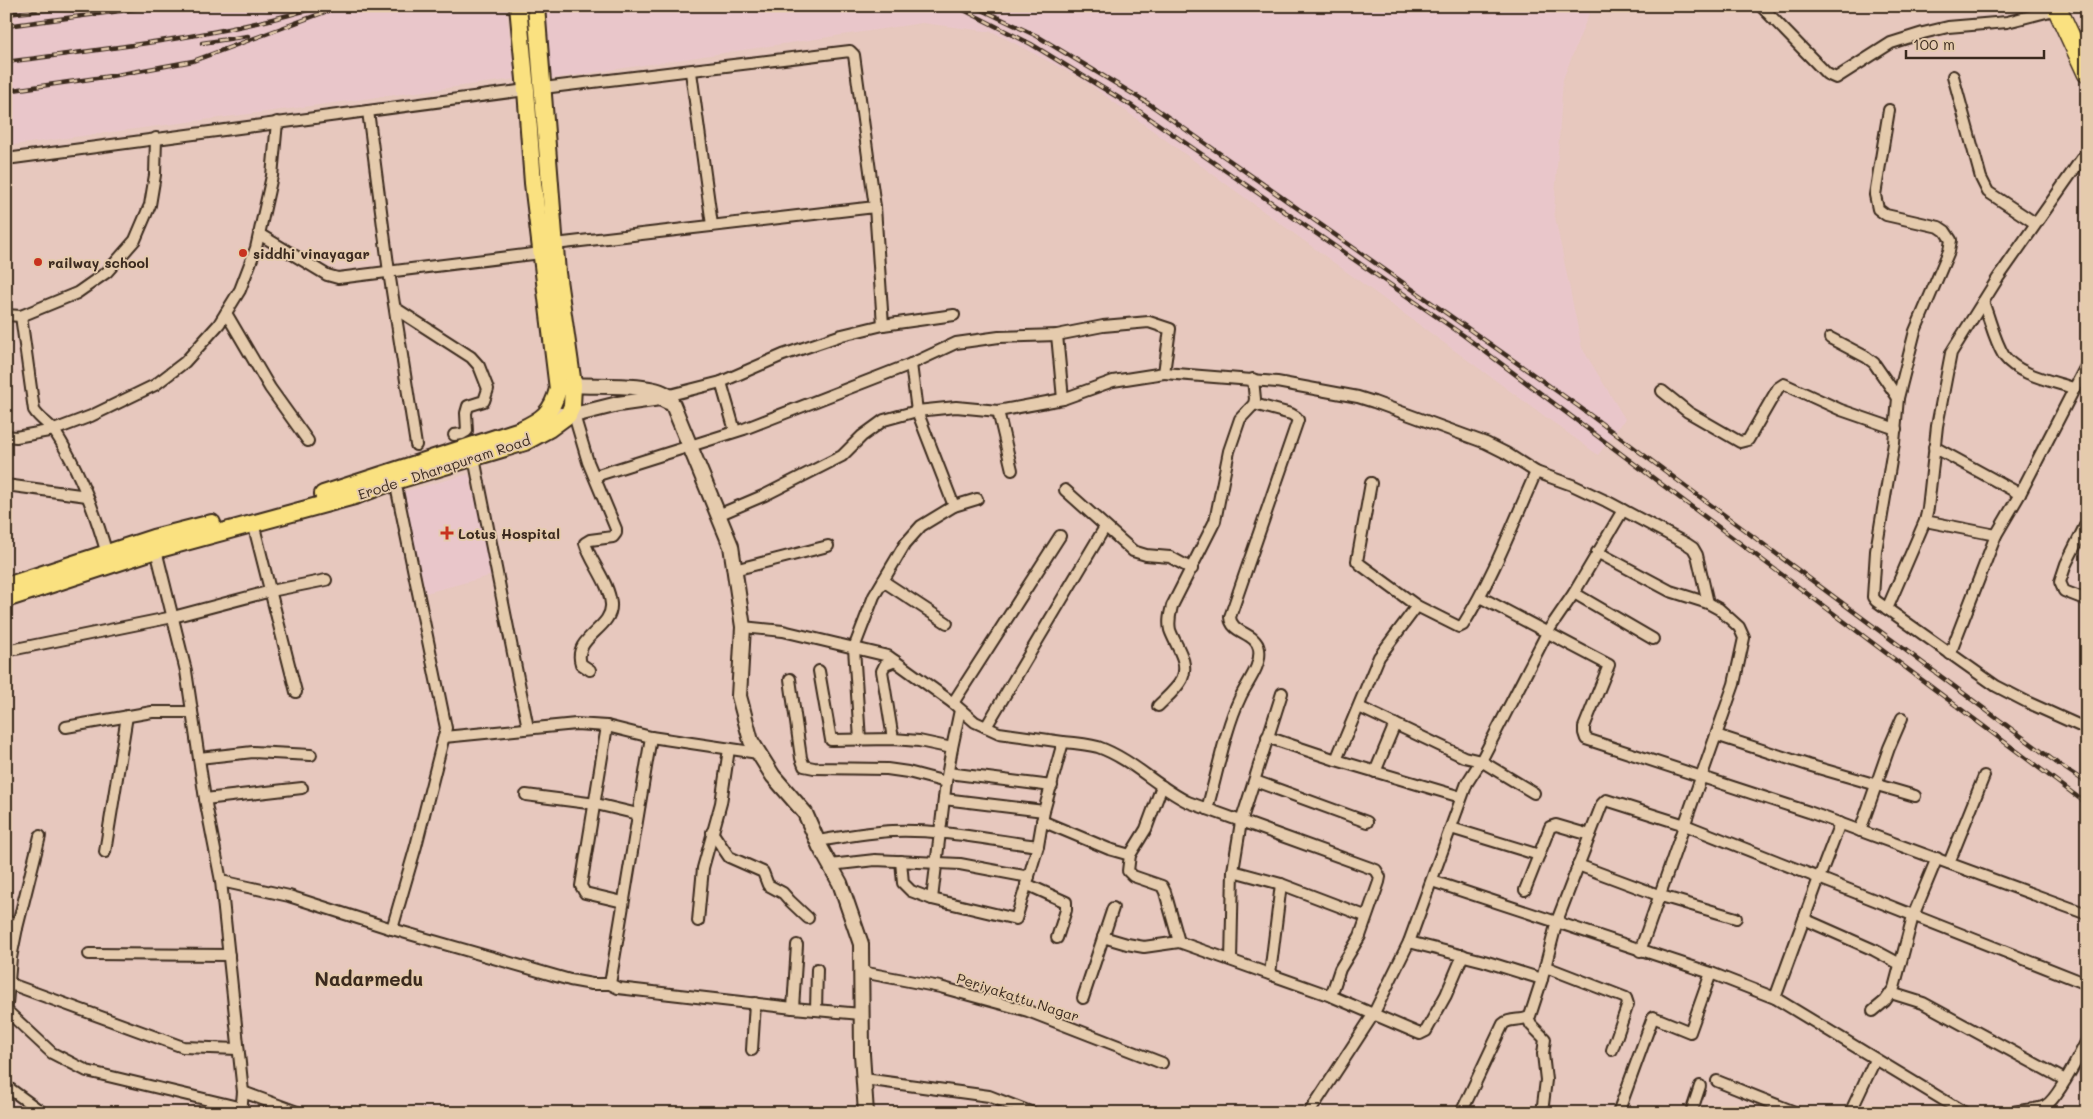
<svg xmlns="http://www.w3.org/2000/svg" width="2093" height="1119" font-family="Mali,sans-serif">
<rect width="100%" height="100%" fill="#e7c8be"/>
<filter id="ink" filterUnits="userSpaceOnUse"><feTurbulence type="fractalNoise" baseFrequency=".02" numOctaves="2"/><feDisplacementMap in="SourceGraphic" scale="10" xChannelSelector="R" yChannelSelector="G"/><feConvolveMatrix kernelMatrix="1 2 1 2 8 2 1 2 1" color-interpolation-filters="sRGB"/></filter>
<g filter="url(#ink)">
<g fill="#e9c6ca">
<path d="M6 6H506L515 79 6 146Z"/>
<path d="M545 6H1592L1563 79 1554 212 1582 348 1625 419 1598 455 1082 79 993 32 922 23 551 79Z"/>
<path d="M469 474 493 575 426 593 402 492Z"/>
</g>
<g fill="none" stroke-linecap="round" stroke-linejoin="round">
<g stroke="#3b2a1e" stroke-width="14">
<g id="street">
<path d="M1761 6 1827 74 1836 78 1891 43 1923 33 1948 27 2007 22 2058 9"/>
<path d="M691 72 712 225"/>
<path d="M1953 76 1981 178 1988 192 2035 223"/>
<path d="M543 88 850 51 854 55 875 207 555 244"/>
<path d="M1889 110 1875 195 1878 209 1886 215 1939 227 1945 231 1951 240 1949 251 1915 331 1898 398 1894 443 1876 551 1873 597 1876 601 1996 686 2029 703 2087 729"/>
<path d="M368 111 389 272 416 445"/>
<path d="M6 159 526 90"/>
<path d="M875 207 883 325"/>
<path d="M259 234 327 275 338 278 541 253"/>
<path d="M1983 302C1990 319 1994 340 2004 356 2018 375 2052 381 2073 388"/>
<path d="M395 308 471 357 479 366 488 389 484 401 468 406 466 413 467 431 462 434 454 435"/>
<path d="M226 313 270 388 308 441"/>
<path d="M6 315 21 316 77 293 107 272 135 240 150 205 155 175 156 138"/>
<path d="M21 316 34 410C40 420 50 424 55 432 79 469 95 512 107 554"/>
<path d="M1057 335 1063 399"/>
<path d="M1830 338 1866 357 1874 363 1898 398"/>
<path d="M911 364 917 411 954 506"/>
<path d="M1164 373 1277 382 1358 397 1374 402 1486 443 1506 453 1536 472 1572 485 1606 501 1687 544 1693 548 1697 555 1708 603"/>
<path d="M721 382 735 431"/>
<path d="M1662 391 1688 412 1740 442 1748 440 1778 388 1784 384 1841 410 1896 429"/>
<path d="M662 397 721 382 783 355 842 335 883 325 954 315"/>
<path d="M998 411 1012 470"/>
<path d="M574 415 588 462 616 529V533L613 537 590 540 585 543C591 563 609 582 611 604 613 629 572 637 581 664L590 670"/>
<path d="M6 436 16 437 54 430 91 416 155 385 185 362 219 324 240 290 256 248 272 176 277 122"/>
<path d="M1934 447 2020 494"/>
<path d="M474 458 528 728"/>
<path d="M595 476 744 429 911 364 956 343 999 337 1057 335 1103 326 1149 322 1170 329 1164 373 1113 381 1063 399 998 411 956 407 917 411 884 420 862 436 842 456 765 495 718 515"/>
<path d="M1371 483 1357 561 1361 565 1417 606 1459 627 1463 625C1493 577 1513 524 1536 472"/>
<path d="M6 485 87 496"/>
<path d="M1065 490 1133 551 1146 555 1170 557 1192 569"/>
<path d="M1925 521 1996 535"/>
<path d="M2087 522 2066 564 2060 582 2064 591 2087 600"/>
<path d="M253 523 296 692"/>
<path d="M155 546 186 671 205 799 221 881 243 1092 241 1113"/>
<path d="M1597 552 1670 591 1708 603 1719 609 1739 627 1744 638 1734 684 1640 951"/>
<path d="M734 570 828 546"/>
<path d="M883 581 947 623"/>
<path d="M1574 593 1653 639"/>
<path d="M1480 597 1609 665 1584 727V733L1586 739 1809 812 2087 914"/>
<path d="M1887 609 1925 521 1928 508 1937 426 1951 353 1998 278 2087 151"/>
<path d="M743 627 783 631 888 656 953 703 975 722 999 733 1063 742 1044 811 1038 846 1016 919 932 899 911 891 903 883 901 861"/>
<path d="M6 651 173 617 271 591 326 580"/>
<path d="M1950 654 1996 535 2020 494 2087 364"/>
<path d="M819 671 831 740 893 739 919 741 952 748 946 782 932 899"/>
<path d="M790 679 801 758 804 766 814 768 887 769 908 772 946 782"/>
<path d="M953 703 1060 536"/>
<path d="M1158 706C1166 698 1177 689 1182 679 1190 662 1175 645 1170 630 1168 621 1170 614 1172 606L1215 521 1229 451 1240 419 1254 404 1255 399 1253 379"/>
<path d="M1359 707 1464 757 1481 761 1534 793"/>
<path d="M607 726 581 886 585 893 623 902"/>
<path d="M66 727 152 712H192"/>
<path d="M986 727 1105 527"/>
<path d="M1716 735 1808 765 1915 796"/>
<path d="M444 737 576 724 607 726 651 737 758 753"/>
<path d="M651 737 610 984 618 988 793 1008 861 1014"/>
<path d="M1267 737 1336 760 1461 797"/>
<path d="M893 739 882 671 885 665 895 661"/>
<path d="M860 740 854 648 874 596 905 544 921 526 954 506 977 499"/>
<path d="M1063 742C1075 743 1087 744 1098 747 1132 759 1157 787 1188 802L1376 870 1380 877 1379 882 1360 936 1340 969 1331 996"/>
<path d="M952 748 960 710"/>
<path d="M199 758 253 752 311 755"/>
<path d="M1336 760 1379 657 1417 606"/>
<path d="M1375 772 1395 724"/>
<path d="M948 773 1052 786"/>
<path d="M1255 781 1367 822"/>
<path d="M1162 786 1146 829 1130 855 1128 871 1133 876 1162 886 1165 892 1179 942"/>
<path d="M526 795 596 804 638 814"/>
<path d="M205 799 302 788"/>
<path d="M944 799 1044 811"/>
<path d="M1207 809C1217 775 1225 729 1240 698 1246 684 1262 666 1259 649 1256 632 1231 634 1230 617L1298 420 1296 417 1291 414 1254 404"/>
<path d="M1042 821 1109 849 1130 855"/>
<path d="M1840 823 1819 878 2087 984"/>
<path d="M1451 828 1539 855"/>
<path d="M1860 831 1889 748 1902 718"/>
<path d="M712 832 729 857 763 872 768 885 783 893 790 901 808 918"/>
<path d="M818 841C843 837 868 832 893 831 941 829 990 840 1038 846"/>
<path d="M105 852 127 716"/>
<path d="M1949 863 1984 776"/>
<path d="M830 865 875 860 960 864 1029 877"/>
<path d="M1578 865 1661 896 1736 918"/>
<path d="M1233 871 1281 884 1365 916"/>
<path d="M221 881 289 896 392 929 416 846 446 728 395 481"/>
<path d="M1432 881 1711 973"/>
<path d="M1026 884 1066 902V910L1057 938"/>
<path d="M1525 890 1550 827 1556 825 1590 835"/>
<path d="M1804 919 1874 950 1900 964"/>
<path d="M6 920 17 928 11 958 6 1016"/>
<path d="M698 921 703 868 721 803 729 749"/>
<path d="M17 928 40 836"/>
<path d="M392 929 570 980 592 984H610"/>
<path d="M1103 937 1127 944 1144 947 1179 942 1331 996 1420 1034 1426 1031 1446 995 1463 955"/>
<path d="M1409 942 1484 961 1542 979"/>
<path d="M89 954 229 955"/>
<path d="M1231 960 1233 871 1241 822 1282 693"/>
<path d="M1546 967 1626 998 1628 1004 1612 1050"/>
<path d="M862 972 940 987 1028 1011 1162 1063"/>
<path d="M1270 974 1281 884"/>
<path d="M8 983 183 1047 238 1049"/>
<path d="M1891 993 1923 1003 2065 1080"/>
<path d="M1083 998 1113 908"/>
<path d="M793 1008 797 945"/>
<path d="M816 1010 817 969"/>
<path d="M7 1011 52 1053 87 1071 242 1108"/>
<path d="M1873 1011 1885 1001 1894 988 1913 916 1937 858"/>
<path d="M1528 1018 1531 1025 1545 1039 1543 1054 1546 1080 1542 1113"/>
<path d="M752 1050 755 1003"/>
<path d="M864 1079 989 1096 1033 1113"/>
<path d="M1717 1081 1797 1113"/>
<path d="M6 1086 43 1113"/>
<path d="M243 1092 300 1113"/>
<path d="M1309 1113 1373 1015 1409 942 1467 783 1481 761 1548 631 1574 593 1623 510"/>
<path d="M1461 1113 1503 1024C1511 1017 1522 1022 1530 1016L1542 979 1557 921 1590 835 1602 804 1606 800 1685 825 1819 878 1775 998"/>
<path d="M1618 1113 1653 1017 1690 1032 1711 973 1775 998 1965 1113"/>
<path d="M1691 1113 1700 1086"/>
<path d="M1850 1113 1875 1060"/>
<path d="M2010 1113C2020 1109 2035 1111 2045 1106 2058 1099 2080 1054 2087 1040"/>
</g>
</g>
<g stroke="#3b2a1e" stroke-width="18">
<g id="secondary">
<path d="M563 388 573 385C595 387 650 383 667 395 669 397 671 402 673 405L731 546 743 627 739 696 751 741 773 776 805 813 820 847 840 883 861 944 862 1054 866 1113"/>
<path d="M560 415H574L618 404 660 398 668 402"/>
</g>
</g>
<g stroke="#3b2a1e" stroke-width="20">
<g id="primary">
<path d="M323 494 520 430C542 420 552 413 558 389L533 183 526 90 518 6"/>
<path d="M6 586 153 538 212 523"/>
<path d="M6 599 156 550 358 495 395 481 525 442 549 429 568 415 572 406 573 385 557 273 536 6"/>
</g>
</g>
<g stroke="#3b2a1e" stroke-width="22">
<path id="highway" d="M2056 6 2087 73"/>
</g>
<use href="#street" stroke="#e5cbad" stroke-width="10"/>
<use href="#secondary" stroke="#e5cbad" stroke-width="14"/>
<use href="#primary" stroke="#fae180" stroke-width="16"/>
<use href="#highway" stroke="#fae180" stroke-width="19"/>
<g stroke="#3b2a1e" stroke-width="4.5">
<g id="rail">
<path d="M956 6 1031 44 1132 106 1463 335 2087 804"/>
<path d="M974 6 1037 36 1148 103 1578 406 2057 763 2087 783"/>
<path d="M6 14 84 6"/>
<path d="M6 26 158 6"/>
<path d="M202 43 248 36"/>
<path d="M6 62C112 48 218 37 321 6"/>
<path d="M6 91 111 76 193 61 341 6"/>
</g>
</g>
<use href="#rail" stroke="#e5cbad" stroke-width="2.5" stroke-dasharray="8" stroke-linecap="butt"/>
</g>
</g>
<g fill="#c8321e" stroke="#e5cbad" stroke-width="2">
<circle cx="243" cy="253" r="5"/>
<circle cx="38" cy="262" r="5"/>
<path d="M444.5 525.5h5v5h5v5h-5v5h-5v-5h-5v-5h5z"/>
</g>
<g text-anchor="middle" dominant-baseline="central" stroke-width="4" stroke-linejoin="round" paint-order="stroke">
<g font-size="14" font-weight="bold" fill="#3b2a1e" stroke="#e5cbad" text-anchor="start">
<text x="253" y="253">siddhi vinayagar</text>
<text x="48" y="262">railway school</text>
<text x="458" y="533">Lotus Hospital</text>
</g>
<g font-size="14" fill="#3b2a1e" stroke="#e5cbad">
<text transform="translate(444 467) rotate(-18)">Erode - Dharapuram Road</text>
<text transform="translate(1018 997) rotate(18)">Periyakattu Nagar</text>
</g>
<g font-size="19" font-weight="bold" fill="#3b2a1e" stroke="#e5cbad">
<text x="369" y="978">Nadarmedu</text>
</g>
</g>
<rect width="2093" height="1119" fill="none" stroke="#e5cbad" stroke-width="25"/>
<rect x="12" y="12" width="2068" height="1094" fill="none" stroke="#3b2a1e" stroke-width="2" filter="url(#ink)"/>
<path d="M1906 50v8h138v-8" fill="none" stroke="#3b2a1e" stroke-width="2.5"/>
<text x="1913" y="50" font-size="15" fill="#3b2a1e" stroke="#e5cbad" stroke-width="4" paint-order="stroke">100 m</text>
</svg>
